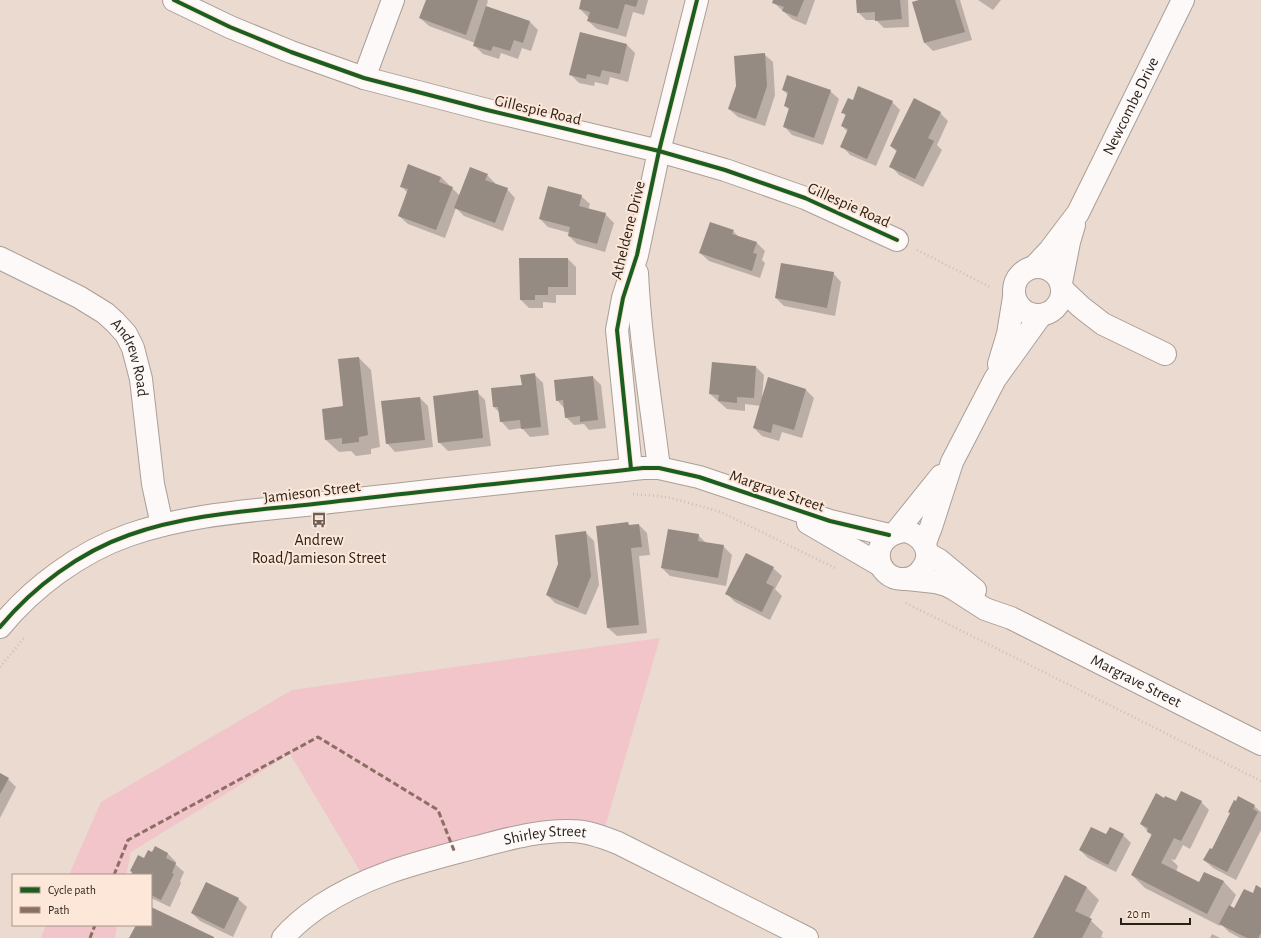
<svg xmlns="http://www.w3.org/2000/svg" width="1261" height="938" font-family="'Alegreya Sans',sans-serif">
<rect width="100%" height="100%" fill="#eadad0"/>
<g fill="#f1c5ca">
<path d="M660 638 602 837 587 832 366 881 290 754 131 852 126 875H69L101 802 292 690Z"/>
<path d="M46 925H117L115 938H41Z"/>
</g>
<g fill="#0003">
<path d="M427 0H487L488 1 486 7 530 22 538 30 531 51 522 48 518 59 501 53 499 59 483 54 474 45 475 43 429 26 420 18Z"/>
<path d="M582 0H648L644 15 633 12 626 37 597 29 588 21 589 18 580 9Z"/>
<path d="M774 0H815L806 25 792 19 773 2Z"/>
<path d="M857 0H908L909 27 884 28 876 20H866L858 12Z"/>
<path d="M923 0H960L972 40 933 51 925 43 913 3Z"/>
<path d="M978 0H1001L993 10Z"/>
<path d="M581 33 627 45 635 53 628 82 610 77 608 85 595 82 594 86 579 83 571 75Z"/>
<path d="M764 54 773 62 775 95 765 126 738 117 729 109Z"/>
<path d="M783 90 830 91 839 99 823 145 792 135 784 126 790 110 785 106 788 95Z"/>
<path d="M853 101 892 102 900 110 876 166 850 155 842 146 848 132 842 126 846 116 842 112Z"/>
<path d="M940 113 948 121 937 145 942 150 923 187 899 175 891 166 897 152 891 146Z"/>
<path d="M487 175 495 183V185L507 189 515 198 503 231 464 216 456 208 445 238 408 224 399 216 408 193 401 186 441 177 460 196Z"/>
<path d="M581 196 590 204 588 210 605 214 614 223 605 252 577 244 569 236 570 233 548 227 540 219Z"/>
<path d="M733 231 739 237 757 243 765 251 762 260 765 263 760 278 709 261 700 253Z"/>
<path d="M520 259H568L576 267V295H556V303L543 302V308H529L521 300Z"/>
<path d="M833 273 841 282 835 316 784 306 776 298Z"/>
<path d="M359 358 371 370 380 447 371 449V454L356 456 351 451 339 452 326 440 345 407Z"/>
<path d="M756 367 764 375 762 398 769 378 806 390 814 398 802 438 782 432 779 441 762 436 754 428 761 406 745 404V411L727 409 710 394Z"/>
<path d="M534 374 543 383 549 435 530 437 522 428 509 430 501 421 500 413 494 407 523 386Z"/>
<path d="M593 377 601 385 606 428 589 430 584 424 574 425 566 417 564 408 557 400Z"/>
<path d="M477 392 485 400 491 446 448 451 439 442Z"/>
<path d="M420 398 428 406 433 447 395 452 387 443Z"/>
<path d="M628 524 631 526 639 525 647 533 650 555 639 556 647 633 617 636 608 628Z"/>
<path d="M586 533 594 541 599 585 586 615 555 603 547 595Z"/>
<path d="M698 535 706 543 723 546 732 555 726 586 670 576 662 568Z"/>
<path d="M773 568 782 576 775 589 782 596 770 620 735 602 727 594Z"/>
<path d="M0 774 8 779 16 787 0 818Z"/>
<path d="M1164 799 1176 803 1201 802 1209 810 1190 849 1183 845 1175 860 1171 859 1178 866 1176 872 1199 883 1205 873 1224 882 1236 895 1230 907 1234 909 1261 889V938H1240L1229 932 1221 924 1220 926 1145 888 1132 875 1152 836 1141 824Z"/>
<path d="M1254 806 1261 812V830L1236 880 1213 868 1204 860Z"/>
<path d="M1123 835 1131 843 1116 872 1088 858 1080 850Z"/>
<path d="M156 848 168 854 176 862 175 864 184 872 180 881 181 883 170 907 151 898V875H132L153 853Z"/>
<path d="M1065 877 1087 888 1099 900 1089 919 1103 932 1101 937 1104 938H1035Z"/>
<path d="M238 899 247 907 233 937 200 921 192 913Z"/>
<path d="M1212 934 1220 938H1210Z"/>
</g>
<g fill="#958b82">
<path d="M426 0H478L466 35 419 18Z"/>
<path d="M581 0H638L636 7 625 4 618 29 587 21 590 12 579 9Z"/>
<path d="M773 0H804L797 17 782 11 784 7 772 3Z"/>
<path d="M856 0H900L902 19 875 21V12L857 13Z"/>
<path d="M919 0H955L965 32 924 43 912 2Z"/>
<path d="M486 6 530 21 523 43 514 40 510 51 493 46 491 51 473 46Z"/>
<path d="M580 32 627 44 620 74 602 70 600 77 587 74 586 79 569 75Z"/>
<path d="M765 53 767 86 756 119 728 109 736 86 734 56Z"/>
<path d="M787 75 831 90 814 138 783 127 789 108 784 106 788 92 782 90Z"/>
<path d="M858 86 893 101 867 159 840 147 848 129 841 126 846 114 841 113 848 98 853 100Z"/>
<path d="M914 98 941 112 928 138 934 141 915 179 889 167 897 150 890 146Z"/>
<path d="M408 164 441 177 439 182 453 187 436 230 398 216 408 189 400 187Z"/>
<path d="M470 167 488 174 485 180 508 188 495 223 454 208Z"/>
<path d="M548 186 582 195 579 206 606 213 597 244 568 236 570 227 539 219Z"/>
<path d="M710 222 734 230 732 234 757 242 753 253 757 254 752 271 699 253Z"/>
<path d="M519 258H568V287H548V295H535V300H520Z"/>
<path d="M781 263 834 272 827 308 775 298Z"/>
<path d="M359 357 368 435 359 437V442L342 444V438L325 440 322 409 343 406 338 359Z"/>
<path d="M712 362 756 366 754 398 737 397V403L718 401 719 395 709 394Z"/>
<path d="M535 373 541 427 521 429 520 420 500 422 498 407H493L491 388 522 385 520 375Z"/>
<path d="M593 376 598 420 580 422V416L565 418 563 400 556 401 554 380Z"/>
<path d="M768 377 806 389 794 430 773 424 771 433 753 428Z"/>
<path d="M478 390 483 438 438 443 433 396Z"/>
<path d="M420 397 425 440 386 444 381 401Z"/>
<path d="M628 522 629 525 639 524 642 547 631 548 639 625 607 628 596 526Z"/>
<path d="M668 529 699 534 698 541 724 545 718 578 661 568Z"/>
<path d="M586 531 591 576 578 608 546 595 558 564 555 535Z"/>
<path d="M746 553 774 567 766 583 774 587 762 612 725 594Z"/>
<path d="M0 773 9 778 0 794Z"/>
<path d="M1181 791 1202 801 1181 841 1174 838 1161 863 1199 882 1204 872 1224 881 1207 914 1131 875 1152 834 1147 832 1148 828 1140 824 1156 793 1164 798 1165 796 1176 801Z"/>
<path d="M1238 796 1255 805 1253 809 1258 812 1227 872 1203 860 1210 848 1212 849 1230 813 1228 812 1234 800 1236 801Z"/>
<path d="M1091 827 1106 834 1110 827 1124 834 1108 865 1079 850Z"/>
<path d="M155 846 168 853 166 858 176 863 172 873 174 874 161 900 151 895V875H131L132 872 130 871 138 855 144 858 148 850 152 852Z"/>
<path d="M1065 875 1087 887 1075 911 1092 919 1082 938H1033Z"/>
<path d="M206 882 239 898 224 929 191 913Z"/>
<path d="M1256 885 1261 888V933L1258 938H1247L1219 924 1229 905 1234 908 1244 889 1253 893Z"/>
<path d="M151 907 214 937V938H129L136 925H151Z"/>
</g>
<g fill="none" stroke-linecap="round" stroke-linejoin="round">
<g stroke="#ab9f97" stroke-width="24">
<g id="minor">
<path d="M174 0 230 27 291 52 364 78 487 110 659 151 725 170 805 198 897 240"/>
<path d="M364 78 393 0"/>
<path id="s1" d="M0 258 79 297 105 313 115 322 126 334 133 348 141 379 153 484 162 525"/>
<circle cx="1038" cy="291" r="24"/>
<path id="s2" d="M1034 267 1050 250 1078 213 1183 0"/>
<path d="M637 273C640 338 651 403 659 468"/>
<path d="M1061 283 1069 242 1074 225"/>
<path d="M1062 289 1081 307 1103 324 1165 354"/>
<path d="M999 364 1008 334 1014 297"/>
<path d="M631 469 617 330 623 298 637 255 659 151 697 0"/>
<path d="M808 523 880 565"/>
<path d="M904 531C922 534 935 553 922 569 918 575 911 579 904 579 874 580 867 536 904 531Z"/>
<path d="M896 532 941 476"/>
<path d="M925 543 931 527 952 462 995 379 1041 315"/>
<path d="M928 554 939 560 975 590"/>
<path id="s3" d="M907 579 935 582 946 585 954 589 985 609 1011 618 1261 744"/>
<path d="M0 627C33 587 80 552 129 535 188 514 252 511 314 504 423 491 533 480 643 468H659L699 477 830 521 889 535"/>
<path id="s4" d="M283 938C293 926 307 915 320 906 369 874 417 863 473 848 505 840 537 830 571 831 587 831 603 837 618 843L807 938"/>
</g>
</g>
<g stroke="#c6c0bd" stroke-width="2.5" stroke-dasharray="1 3" stroke-linecap="butt">
<path d="M917 250 990 287"/>
<path d="M633 494 667 497 721 512 835 568"/>
<path d="M906 603 1261 781"/>
<path d="M0 667 25 637"/>
</g>
<use href="#minor" stroke="#fcf9f8" stroke-width="22"/>
<g stroke="#8d6e63" stroke-width="3" stroke-dasharray="6 3" stroke-linecap="butt">
<path d="M114 875 128 840 318 737 438 810 455 853"/>
<path d="M90 938 95 925"/>
</g>
<g stroke="#fde7d8" stroke-width="6">
<g id="cycleway">
<path d="M174 0 230 27 291 52 364 78 487 110 659 151 725 170 805 198 897 240"/>
<path d="M631 469 617 330 623 298 637 255 659 151 697 0"/>
<path d="M0 627C33 587 80 552 129 535 188 514 252 511 314 504 423 491 533 480 643 468H659L699 477 830 521 889 535"/>
</g>
</g>
<use href="#cycleway" stroke="#1b5e20" stroke-width="4"/>
</g>
<defs>
<g id="bus-bare" transform="scale(1.2)"><path d="M-5-6H5V4H4V6H2V4H-2V6H-4V4H-5ZM-3.5-4V0h7V-4ZM-3.5 1.2v1.5H-2V1.2ZM2 1.2v1.5H3.5V1.2Z" fill="#6d6059" stroke="#fde7d8" stroke-width="2.5" paint-order="stroke"/></g>
</defs>
<g fill-rule="evenodd">
<use href="#bus-bare" x="319" y="520"/>
</g>
<g text-anchor="middle" dominant-baseline="central" stroke-width="4" stroke-linejoin="round" paint-order="stroke">
<g font-size="16" fill="#291f19" stroke="#fde7d8">
<text stroke="none"><textPath href="#s2" startOffset="189">Newcombe Drive</textPath></text>
<text transform="translate(538 110) rotate(13)">Gillespie Road</text>
<text transform="translate(849 205) rotate(24)">Gillespie Road</text>
<text transform="translate(628 230) rotate(-76)">Atheldene Drive</text>
<text stroke="none"><textPath href="#s1" startOffset="172">Andrew Road</textPath></text>
<text transform="translate(777 491) rotate(19)">Margrave Street</text>
<text transform="translate(312 492) rotate(-7)">Jamieson Street</text>
<text stroke="none"><textPath href="#s3" startOffset="253">Margrave Street</textPath></text>
<text stroke="none"><textPath href="#s4" startOffset="287">Shirley Street</textPath></text>
</g>
<g font-size="16" fill="#291f19" stroke="#fde7d8">
<text x="319" y="540">Andrew<tspan x="319" dy="18">Road/Jamieson Street</tspan></text>
</g>
</g>
<rect x="12" y="874" width="140" height="52" fill="#fde7d8" stroke="#a8978c"/>
<rect x="20" y="887" width="20" height="6" fill="#1b5e20" stroke="#a8978c"/>
<text x="48" y="894" font-size="12" fill="#291f19">Cycle path</text>
<rect x="20" y="907" width="20" height="6" fill="#8d6e63" stroke="#a8978c"/>
<text x="48" y="914" font-size="12" fill="#291f19">Path</text>
<path d="M1121 918v6h69v-6" fill="none" stroke="#291f19" stroke-width="2"/>
<text x="1127" y="918" font-size="12" fill="#291f19" stroke="#fde7d8" stroke-width="3" paint-order="stroke">20 m</text>
</svg>
